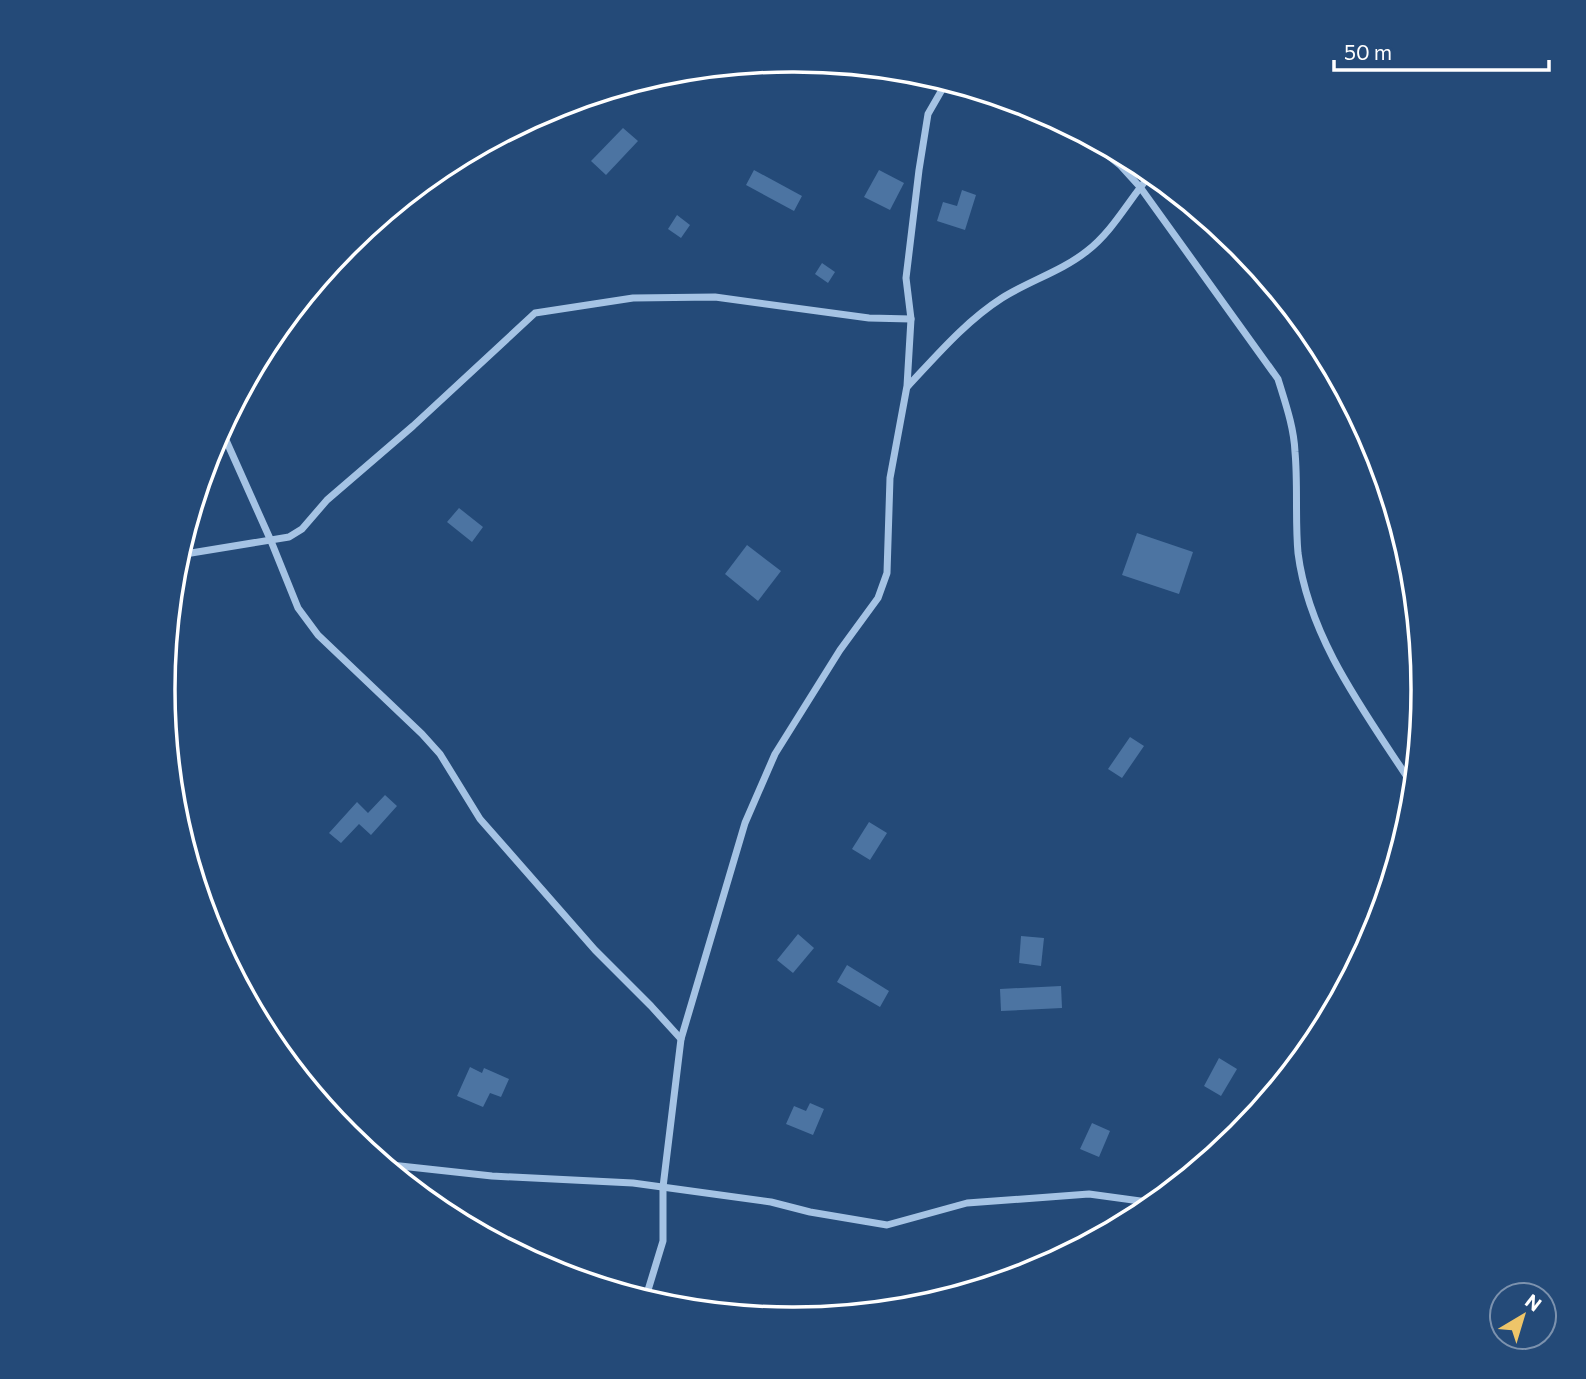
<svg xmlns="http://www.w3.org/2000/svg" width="1586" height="1379" font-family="Commissioner,sans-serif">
<rect width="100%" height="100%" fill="#244a78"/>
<g fill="#4c74a2">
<path d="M623 128 638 141 606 175 591 161Z"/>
<path d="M754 170 802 196 794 211 746 185Z"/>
<path d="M879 170 904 183 890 210 864 197Z"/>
<path d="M962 190 976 195 965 230 937 221 943 202 957 206Z"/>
<path d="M677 215 690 225 681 238 668 229Z"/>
<path d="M822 263 835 272 828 283 815 274Z"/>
<path d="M459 508 483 527 472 542 447 522Z"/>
<path d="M1137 533 1193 552 1179 594 1122 575Z"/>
<path d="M747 545 781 571 758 601 725 574Z"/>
<path d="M1130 737 1144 746 1122 778 1108 769Z"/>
<path d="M385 795 397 806 371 835 359 824 341 843 329 833 357 802 368 813Z"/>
<path d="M869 822 887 833 870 860 852 849Z"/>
<path d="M798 934 814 948 793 973 777 960Z"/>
<path d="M1021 936 1044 938 1041 966 1019 963Z"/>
<path d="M847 965 889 991 880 1007 837 982Z"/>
<path d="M1061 986 1062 1008 1001 1011 1000 989Z"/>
<path d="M1219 1058 1237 1069 1221 1096 1204 1086Z"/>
<path d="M470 1067 482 1073 484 1068 509 1079 501 1097 490 1093 483 1107 457 1096Z"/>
<path d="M810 1103 824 1109 813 1135 786 1124 794 1106 806 1111Z"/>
<path d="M1245 1111 1254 1116 1231 1141Z"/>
<path d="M1092 1123 1110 1131 1099 1157 1080 1149Z"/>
</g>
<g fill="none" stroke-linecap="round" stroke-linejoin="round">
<g stroke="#a5c3e4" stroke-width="7">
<path d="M1079 132 1120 165 1140 187 1278 379C1285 402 1294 427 1295 452 1298 485 1295 520 1298 553 1309 640 1367 715 1413 786"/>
<path d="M908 386C937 355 966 321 1002 298 1029 281 1062 271 1087 251 1114 230 1129 199 1152 173"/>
<path d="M221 429 271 541 298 608 318 635 422 734 440 754 480 819 595 950 651 1006 681 1039 663 1187V1241L645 1300"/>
<path d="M179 555 289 537 302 529 327 500 413 426 535 313 633 298 715 297 869 318 911 319"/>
<path d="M681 1039 745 823 775 754 840 650 878 598 887 573 890 478 907 386 911 319 906 278 919 170 928 114 947 81"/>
<path d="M382 1164 492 1176 633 1183 771 1202 810 1212 887 1225 967 1203 1089 1194 1155 1203"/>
</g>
</g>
<path d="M0 0H1586V1379H0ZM792 72H794A617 617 0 0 1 1411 689V690A617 617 0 0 1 794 1307H792A617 617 0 0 1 175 690V689A617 617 0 0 1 792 72Z" fill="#244a78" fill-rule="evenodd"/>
<path fill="none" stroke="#fff" stroke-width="3.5" d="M792 72H794A617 617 0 0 1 1411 689V690A617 617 0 0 1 794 1307H792A617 617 0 0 1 175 690V689A617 617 0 0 1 792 72Z"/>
<g transform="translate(1523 1316) rotate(38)"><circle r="33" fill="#244a78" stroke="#7c92ae" stroke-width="2"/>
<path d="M0-5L12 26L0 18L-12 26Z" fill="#eec569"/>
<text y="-10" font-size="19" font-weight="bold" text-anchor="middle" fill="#ffffff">N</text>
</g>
<path d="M1334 60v10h215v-10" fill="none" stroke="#ffffff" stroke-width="3.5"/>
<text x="1344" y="60" font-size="21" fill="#ffffff" stroke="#244a78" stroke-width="5" paint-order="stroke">50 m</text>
</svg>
